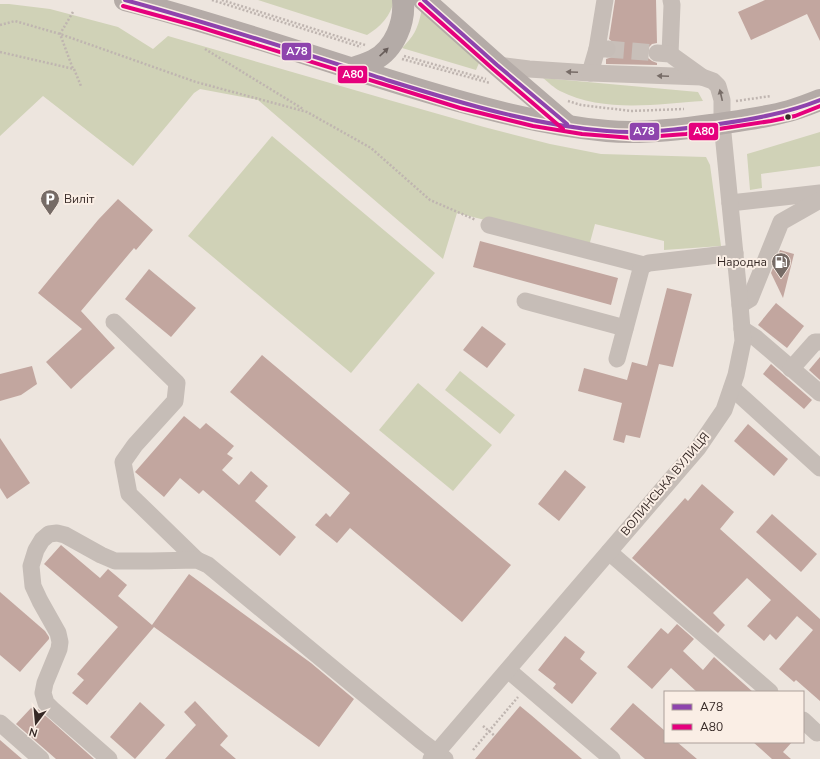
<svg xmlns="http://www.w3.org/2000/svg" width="820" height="759" font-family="'Nunito Sans',sans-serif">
<rect width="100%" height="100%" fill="#ede5de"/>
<g fill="#d0d2b7">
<path d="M258 0H394C391 16 380 27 367 35Z"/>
<path d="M0 4H9L50 9 118 27 153 49 168 36 389 100 484 127 550 144 601 154 706 157 710 165 721 246 664 250V241L595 224 589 246 457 213 443 259 258 100 200 89 194 93 133 166 43 96 0 136Z"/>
<path d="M422 9 479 63 476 70 402 48C416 34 418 27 422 9Z"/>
<path d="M543 78 698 92 703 101C657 104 603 113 560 91 554 88 548 82 543 78Z"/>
<path d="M820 132V166L761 174 762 188 750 190 747 154Z"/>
<path d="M272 136 435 273 351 373 188 236Z"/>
<path d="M460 371 515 415 500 434 445 390Z"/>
<path d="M418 383 492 445 453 491 379 430Z"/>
</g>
<g fill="#c2a69f">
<path d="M615 0H656L657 43 652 44 649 47 647 53 648 58 652 61 657 63V65L606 64V59L612 57 616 54 617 49 615 44 609 39Z"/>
<path d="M765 0H820V41L807 14 751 40 738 12Z"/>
<path d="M118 199 153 230 136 250 134 248 81 311 115 348 71 389 46 362 82 329 38 293 98 220Z"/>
<path d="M480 241 618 278 611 305 473 267Z"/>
<path d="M780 250 794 254 783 298 771 273Z"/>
<path d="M149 269 196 308 171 337 125 299Z"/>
<path d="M667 288 692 294 673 367 659 364 640 438 626 435 624 443 613 440 622 403 578 391 584 368 627 380 632 362 647 366Z"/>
<path d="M776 303 804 326 787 348 758 325Z"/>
<path d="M482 326 506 344 487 368 463 350Z"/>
<path d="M262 355 511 565 462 622 350 528 337 543 315 525 326 513 330 517 350 493 230 392Z"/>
<path d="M820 357V380L809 370Z"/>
<path d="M771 364 812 400 804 409 763 374Z"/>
<path d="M32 366 37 384 21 395 0 401V374Z"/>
<path d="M184 416 200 429 206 423 234 446 227 454 233 458 222 470 239 485 251 471 268 486 255 501 296 537 280 556 203 490 199 494 180 478 164 497 135 472Z"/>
<path d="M748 424 788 459 774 476 734 441Z"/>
<path d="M0 438 30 483 7 499 0 488Z"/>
<path d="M565 470 586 487 559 521 538 504Z"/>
<path d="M702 484 734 512 720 529 820 619V701L796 680 794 682 779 669 813 630 797 616 776 640 770 634 764 641 747 626 771 600 747 578 713 613 725 625 718 633 632 558 685 498 688 501Z"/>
<path d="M772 514 817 554 801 572 756 532Z"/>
<path d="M61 545 100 578 108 569 127 585 118 596 152 625 189 574 311 663 354 699 319 747 154 627 87 705 72 693 84 680 77 674 118 627 44 564Z"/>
<path d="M0 592 45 631 49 637V639L20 672 0 655Z"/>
<path d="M677 624 694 639 683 651 703 670 714 657 753 692H697L671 668 652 689 627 667 661 628 668 634Z"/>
<path d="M565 636 585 652 580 659 597 673 572 704 553 688 556 684 538 670Z"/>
<path d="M195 701 228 736 220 745 236 759H165L196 725 184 712Z"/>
<path d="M140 702 165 725 135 759 110 737Z"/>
<path d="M633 703 665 731V742H677L697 759H645L610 729Z"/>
<path d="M520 706 531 715 582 759H475Z"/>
<path d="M31 708 36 712 38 709 94 759H56L16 724Z"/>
<path d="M0 740 22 759H0Z"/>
<path d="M753 742H792L783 752 791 759H772Z"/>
</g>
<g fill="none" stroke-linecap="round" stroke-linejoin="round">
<path stroke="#c8bfb9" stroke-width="17" stroke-dasharray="17 8" stroke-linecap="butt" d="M607 49 657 53"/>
<g stroke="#bfb5b0" stroke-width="2.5" stroke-dasharray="2 2" stroke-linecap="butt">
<path d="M212 0 361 47"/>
<path d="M222 0 365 45"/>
<path d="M73 12 60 34 73 69"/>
<path d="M0 25 15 21 60 34 196 82 307 112 371 148 430 200 476 220"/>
<path d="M205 49 303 109"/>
<path d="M0 52 74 69 81 86"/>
<path d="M404 56 486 79"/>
<path d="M402 59 490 83"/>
<path d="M568 101 581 105 631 111 684 109"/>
<path d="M736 101 771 96"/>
<path d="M483 726 495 736"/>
<path d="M473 750 518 697"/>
</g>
<g stroke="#c6bdb7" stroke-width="17">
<path d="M597 49 605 0"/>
<path d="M670 54 672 5 671 0"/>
<path d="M497 65 529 69 590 73 597 49H607"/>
<path d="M590 73 702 77"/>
<path d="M730 203 820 193"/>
<path d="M489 225 644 265"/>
<path d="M525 301 625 328"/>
<path d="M740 305 750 299 781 222 820 200"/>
<path d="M114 322 177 383 175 401 135 445 123 462 129 494 197 560"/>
<path d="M742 329 756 338 820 393"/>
<path d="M617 359 641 269 644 265 649 263 735 253"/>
<path d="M791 369 815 342H820"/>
<path d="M732 388 820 468"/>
<path d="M609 552 770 692"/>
<path d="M508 670 612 759"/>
<path d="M803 720 817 733"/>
<path d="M0 723 41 759"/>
<path d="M109 759 53 710 46 703 43 693 45 683 59 649 60 642 58 633 40 601 33 586 31 566 36 550 42 540 49 534 57 533 65 535 101 555 115 561H151L197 560 208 565 421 741 445 759"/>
<path d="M431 759 698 448 724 410 736 375 743 341 740 305 722 123V100L718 86 713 81 702 77 670 54 657 53"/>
</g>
<g stroke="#b4aba7" stroke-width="22">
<path d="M125 0C223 25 318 59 414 88 477 107 542 125 607 131 642 134 677 130 711 125 737 121 764 118 789 111 800 108 810 104 820 100"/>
<path d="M424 0 497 65 567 125"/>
<path d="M350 69C358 66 367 64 374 60 395 49 405 22 403 0"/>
</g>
<g stroke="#faeee5" stroke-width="7">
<g id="bus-1">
<path d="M125 0C214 24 302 53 390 81 461 103 533 125 607 131 645 134 682 129 719 124 754 119 787 113 820 100"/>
<path d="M424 0 497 65 567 124"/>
</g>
</g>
<g stroke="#faeee5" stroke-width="7">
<g id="bus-2">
<path d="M420 4 493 69 563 129"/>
<path d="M123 6 196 26 460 108 533 126 582 134 633 138 686 134 771 121 795 116 820 106"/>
</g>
</g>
<use href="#bus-1" stroke="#8e44ad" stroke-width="4"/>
<use href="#bus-2" stroke="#e5007d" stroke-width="4"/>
</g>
<defs><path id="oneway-solid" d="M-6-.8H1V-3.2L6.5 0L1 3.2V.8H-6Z"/></defs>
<use fill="#685d5a" href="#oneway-solid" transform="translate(384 52) rotate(-43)"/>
<g fill="#776c67">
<use href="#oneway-solid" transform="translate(572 72) rotate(-177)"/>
<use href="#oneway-solid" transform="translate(663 76) rotate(-178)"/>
<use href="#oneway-solid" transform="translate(721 95) rotate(-103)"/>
</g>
<defs>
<g id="parking-pin" transform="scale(1)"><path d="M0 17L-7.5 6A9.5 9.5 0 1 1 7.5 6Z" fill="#766b66" stroke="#faeee5"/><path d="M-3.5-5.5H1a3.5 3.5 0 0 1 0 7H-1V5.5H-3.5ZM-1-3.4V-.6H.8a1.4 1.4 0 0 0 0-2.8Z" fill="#fff"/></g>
<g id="fuel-pin" transform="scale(1)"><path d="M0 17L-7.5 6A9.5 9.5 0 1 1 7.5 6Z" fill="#766b66" stroke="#faeee5"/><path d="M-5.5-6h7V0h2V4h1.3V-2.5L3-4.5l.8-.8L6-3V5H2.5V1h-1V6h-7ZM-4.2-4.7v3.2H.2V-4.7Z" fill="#fff"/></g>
</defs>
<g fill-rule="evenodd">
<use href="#parking-pin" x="50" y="199"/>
<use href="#fuel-pin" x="781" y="262"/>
</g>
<circle fill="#362926" stroke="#faeee5" stroke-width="1.5" cx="788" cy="117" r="3.5"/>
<g text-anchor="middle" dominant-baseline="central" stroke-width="4" stroke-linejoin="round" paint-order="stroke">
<g font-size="12" fill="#362926" stroke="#faeee5" text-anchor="start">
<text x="64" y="199">Виліт</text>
<text x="767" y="262" text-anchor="end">Народна</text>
</g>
<g font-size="12" fill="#362926" stroke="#faeee5">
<text transform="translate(665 484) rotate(-50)">ВОЛИНСЬКА ВУЛИЦЯ</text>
</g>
</g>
<g stroke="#faeee5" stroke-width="1.5">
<rect x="281" y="42" width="31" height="19" rx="4" fill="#8e44ad"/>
<rect x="337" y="65" width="31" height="19" rx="4" fill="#e5007d"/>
<rect x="688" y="122" width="31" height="19" rx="4" fill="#e5007d"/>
<rect x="629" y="122" width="31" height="19" rx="4" fill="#8e44ad"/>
</g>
<g font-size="11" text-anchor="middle" font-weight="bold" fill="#fff">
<text x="297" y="55">А78</text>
<text x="353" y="78">А80</text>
<text x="704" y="135">А80</text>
<text x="644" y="135">А78</text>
</g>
<rect x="664" y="691" width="140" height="52" fill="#faeee5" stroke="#ac9f99"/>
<rect x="672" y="704" width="20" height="6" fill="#8e44ad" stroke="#ac9f99"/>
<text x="700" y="711" font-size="12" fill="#362926">А78</text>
<rect x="672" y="724" width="20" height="6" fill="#e5007d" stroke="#ac9f99"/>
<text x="700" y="731" font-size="12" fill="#362926">А80</text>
<g transform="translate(36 723) rotate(196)" stroke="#faeee5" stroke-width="3" paint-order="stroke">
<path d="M0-3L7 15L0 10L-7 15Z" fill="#362926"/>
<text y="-6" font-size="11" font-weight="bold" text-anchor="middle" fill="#362926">N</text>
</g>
</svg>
